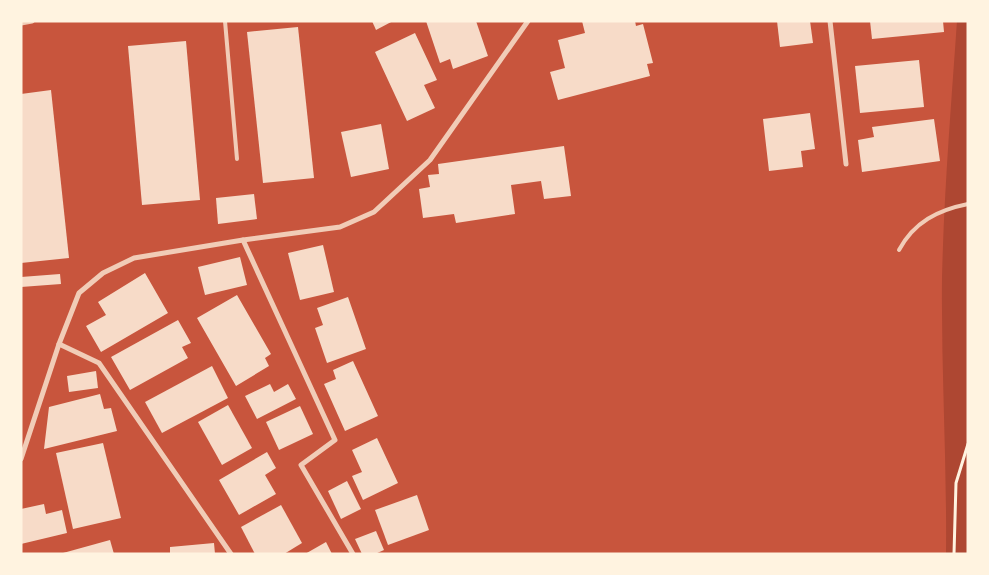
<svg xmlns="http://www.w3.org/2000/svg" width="989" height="575" font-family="'Work Sans',sans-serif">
<rect width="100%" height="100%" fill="#c8553d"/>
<path fill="#ae4732" d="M957 21H968V554H946C947 462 941 370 942 278 944 192 951 107 957 21Z"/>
<g fill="#f7dbc8">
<path d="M372 21H393L376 30Z"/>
<path d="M426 21H476L488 56 453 69 450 59 440 63Z"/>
<path d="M582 21H635L636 26 643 24 653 63 647 64 650 76 558 100 550 72 565 68 558 40 585 33Z"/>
<path d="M777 21H810L813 43 780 47Z"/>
<path d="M870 21H943L944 32 872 39Z"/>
<path d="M298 27 314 178 263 183 247 32Z"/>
<path d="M415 33 437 80 424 85 435 108 407 121 375 52Z"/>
<path d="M186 41 200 200 142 205 128 46Z"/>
<path d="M919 60 924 107 860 113 855 66Z"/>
<path d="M51 90 69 258 21 263V94Z"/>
<path d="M810 113 815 149 801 151 803 167 769 171 763 119Z"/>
<path d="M934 119 940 161 862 172 858 140 874 137 872 127Z"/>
<path d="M381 124 389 169 351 177 341 132Z"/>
<path d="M564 146 571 196 544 199 541 181 511 185 515 214 456 223 454 214 423 218 419 189 430 187 428 175 439 174 438 164Z"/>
<path d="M254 194 257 219 218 224 216 198Z"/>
<path d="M323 245 334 292 300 300 288 253Z"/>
<path d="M240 257 247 285 205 295 198 267Z"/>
<path d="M145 273 168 313 101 352 86 326 106 315 98 302Z"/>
<path d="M60 274 61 284 21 287V277Z"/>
<path d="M237 295 271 354 265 358 269 366 236 386 197 318Z"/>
<path d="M348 297 366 349 327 363 315 328 323 325 317 308Z"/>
<path d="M178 320 191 343 182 347 188 358 130 390 111 357Z"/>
<path d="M353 361 378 416 345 431 324 384 336 379 333 370Z"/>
<path d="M212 366 228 398 162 433 145 402Z"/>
<path d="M96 371 98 388 69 392 67 376Z"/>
<path d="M270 384 274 392 288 384 296 399 257 419 245 396Z"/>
<path d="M100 394 104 409 111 408 117 431 44 449 49 407Z"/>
<path d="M228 405 252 448 222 465 198 422Z"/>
<path d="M300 406 313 434 279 450 266 422Z"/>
<path d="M377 438 398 483 363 500 352 476 362 472 352 450Z"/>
<path d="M103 443 121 518 73 529 56 453Z"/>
<path d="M267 452 276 468 265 475 276 494 239 515 219 480Z"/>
<path d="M347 481 361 509 341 519 328 491Z"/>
<path d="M417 495 429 530 388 545 375 510Z"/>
<path d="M44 504 46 514 62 510 67 533 21 544V509Z"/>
<path d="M281 505 302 543 284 554H255L241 527Z"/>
<path d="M376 531 384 550 375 554H362L355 539Z"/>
<path d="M110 540 114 554H63V553Z"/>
<path d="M326 542 332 554H305Z"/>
<path d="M214 543 215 554H170V547Z"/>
</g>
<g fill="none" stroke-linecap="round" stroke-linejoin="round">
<path stroke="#fff3e0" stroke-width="3" d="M954 554 956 483 968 444"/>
<g stroke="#f1ccb7" stroke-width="4">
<path d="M225 21 237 159"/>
<path d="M899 250C914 222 938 210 968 204"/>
</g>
<g stroke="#f1ccb7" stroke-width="5">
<path d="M830 21 846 164"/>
<path d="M21 23 32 21"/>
<path d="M243 240 335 440 301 465 353 554"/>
<path d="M59 344 99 363 231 554"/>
<path d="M21 459 59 344 79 293 103 273 134 258 243 240 340 227 374 212 430 160 528 21"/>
</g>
</g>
<rect width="989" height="575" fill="none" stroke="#fff3e0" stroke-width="45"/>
</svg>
